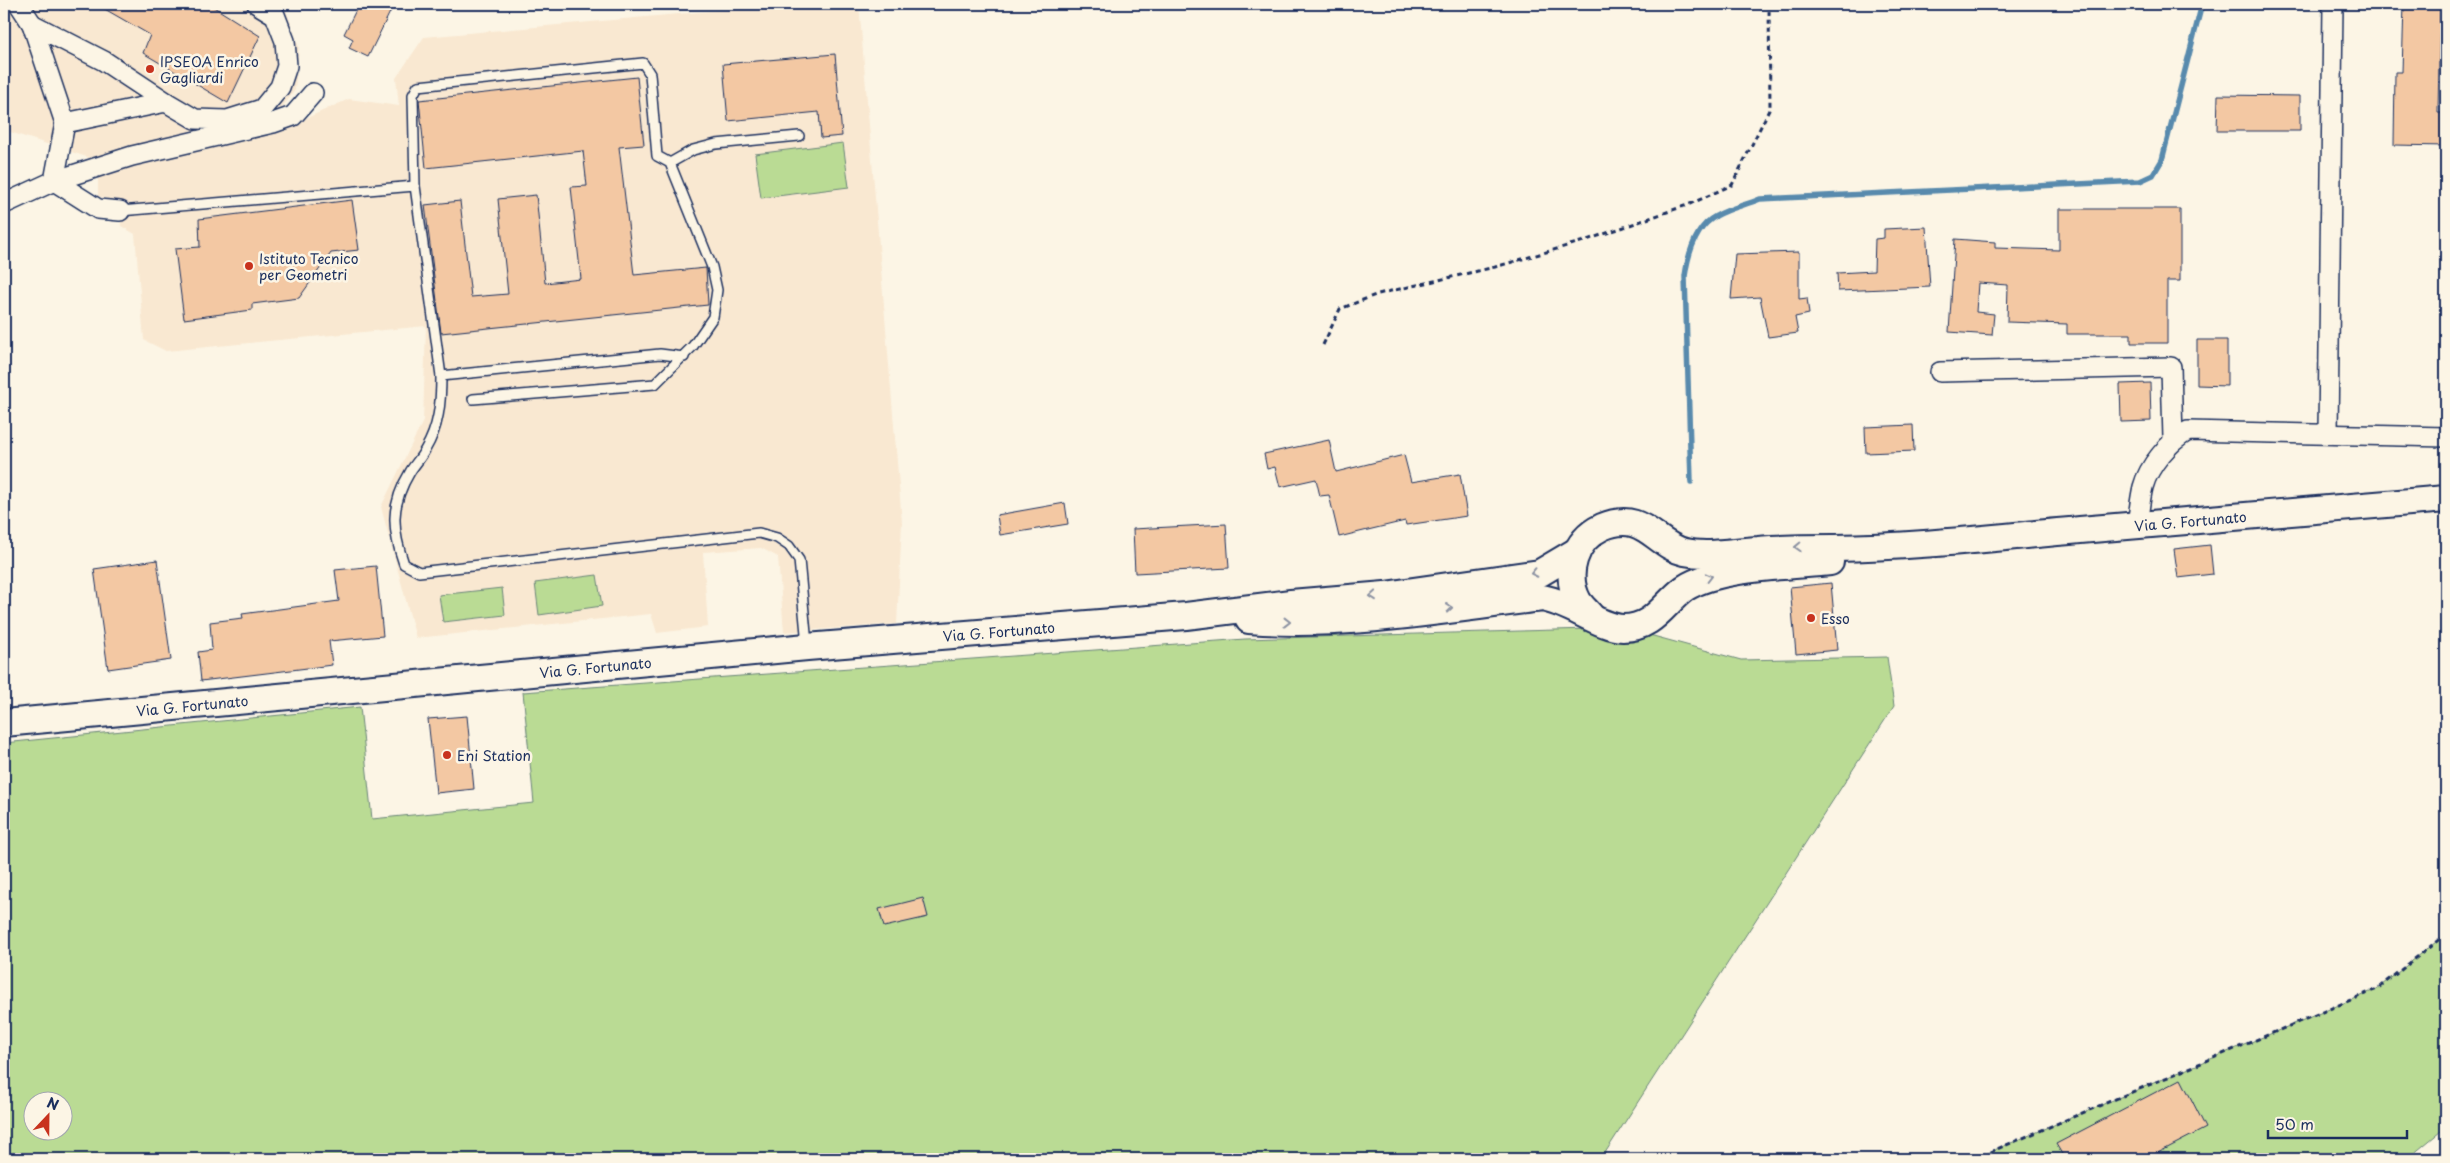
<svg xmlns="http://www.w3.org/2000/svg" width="2450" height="1163" font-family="'Playpen Sans',sans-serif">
<rect width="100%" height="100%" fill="#fcf5e5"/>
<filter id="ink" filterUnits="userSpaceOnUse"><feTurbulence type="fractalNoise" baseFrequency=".02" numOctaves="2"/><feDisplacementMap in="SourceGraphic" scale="10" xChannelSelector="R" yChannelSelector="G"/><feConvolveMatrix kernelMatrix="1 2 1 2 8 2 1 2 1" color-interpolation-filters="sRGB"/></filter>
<g filter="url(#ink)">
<g fill="#f9e8d1">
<path d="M4 4H284L299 47 295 90 277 115 96 160 7 131 4 114Z"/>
<path d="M790 4H859L902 522 897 624 784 632 778 557 761 548 703 552 708 627 657 633 651 614 416 638 381 507 423 421 426 326 166 351 144 340 135 234 121 226 119 203 98 196V174L287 127 349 99 399 106 396 78 424 37Z"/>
</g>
<g fill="#badb94" stroke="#6a8579" fill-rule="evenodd">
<path d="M843 143 849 187 761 198 755 154Z"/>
<path d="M597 575 602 606 539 615 535 583Z"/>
<path d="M502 588 505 615 443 622 439 595Z"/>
<path d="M1624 628 1741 660 1887 657 1894 706 1601 1159H4V743L360 707 372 819 534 803 523 692 1245 639ZM32 1100H62V1130H32Z"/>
<path d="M2446 934V1127L2407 1159H1973L2377 989Z"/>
</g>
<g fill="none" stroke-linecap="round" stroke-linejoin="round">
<path stroke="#588aad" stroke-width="5.5" d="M1691 482 1685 276C1688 255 1695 227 1716 216 1729 208 1746 205 1760 199L2140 181 2153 175 2162 160 2202 4"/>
</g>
<g fill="#f3c8a3" stroke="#1b2f5e">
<path d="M96 4H209L260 36 228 103 143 53 150 35Z"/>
<path d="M359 4H394L368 57 349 48 353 39 344 34Z"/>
<path d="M2404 4H2440L2438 113H2446V146L2394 145 2395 72H2402Z"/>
<path d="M835 54 842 136 821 138 819 112 728 121 723 64Z"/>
<path d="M637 77 644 145 619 147 634 275 706 268 708 305 441 333 425 205 460 201 471 297 508 294 498 199 536 195 545 283 581 279 571 187 587 186 583 151 426 168 419 100Z"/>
<path d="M2218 95 2300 96V131H2217Z"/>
<path d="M352 200 359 250 331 253 299 298 252 304V310L184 319 175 249 200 247 199 219Z"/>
<path d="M2059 209H2180V281H2167V343H2131V334H2067V324L2007 322 2008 285 1978 283 1976 312 1994 314 1992 335 1949 332 1955 239 1995 242V248L2059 250Z"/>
<path d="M1926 227 1930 287 1838 291 1837 273 1874 271 1875 239 1884 238V229Z"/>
<path d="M1799 252V299L1807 298 1809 314 1795 317 1798 333 1768 337 1760 297 1731 299 1735 254Z"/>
<path d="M2197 340H2227V386L2197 385Z"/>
<path d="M2150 383 2151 421 2121 422 2120 384Z"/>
<path d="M1913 425 1914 451 1866 453 1865 427Z"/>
<path d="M1329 440 1336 472 1404 455 1411 482 1460 474 1467 516 1406 525 1405 521 1339 537 1329 495 1320 496 1316 479 1280 487 1275 467 1267 469 1264 454Z"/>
<path d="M1065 503 1068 524 1000 535 997 515Z"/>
<path d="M1226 524 1229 568 1135 573 1133 529Z"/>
<path d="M2210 545 2213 574 2178 578 2174 549Z"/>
<path d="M157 560 171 660 108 669 94 569Z"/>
<path d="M376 566 383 636 329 641 332 665 201 681 198 652 212 650 210 622 243 618 242 614 339 601 335 570Z"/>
<path d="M1831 583 1837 650 1796 654 1790 587Z"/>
<path d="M467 716 474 789 436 793 428 719Z"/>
<path d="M923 898 928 917 884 927 879 909Z"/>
<path d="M2181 1079 2206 1128 2146 1159H2065L2056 1144Z"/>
</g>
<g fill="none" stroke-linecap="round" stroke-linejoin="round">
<g stroke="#1b2f5e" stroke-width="12">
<g id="service">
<path d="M670 163 693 150 716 144 799 136"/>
<path d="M415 186 413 95 418 86 643 63 650 74 657 156 670 163 712 267 717 290 713 317 693 346 655 384 473 399"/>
<path d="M120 211 415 186 441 376C441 403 439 427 425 450 421 458 414 465 410 472 390 505 392 530 404 564L419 572 759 533 777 538 789 546 799 560 807 644"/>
<path d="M441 376 660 354 684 357"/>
</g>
</g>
<g stroke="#1b2f5e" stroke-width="22">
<g id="minor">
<path d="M19 4 32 24 65 123 54 181"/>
<path d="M32 24 104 61 166 102"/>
<path d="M65 123 166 102 195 119 227 120 262 109 280 87 287 66 285 41 275 15 257 4"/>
<path d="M54 181 132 156 273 123 293 116 313 93"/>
<path d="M4 204 54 181 98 209 120 211"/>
<path d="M1940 372 2171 367 2173 439"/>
<path d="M2328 434 2333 4"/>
<path d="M2137 525C2139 513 2140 499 2143 487 2149 465 2169 442 2188 431L2446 437"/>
</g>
</g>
<g stroke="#1b2f5e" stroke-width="30">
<g id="secondary">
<path id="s1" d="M1591 616C1587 611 1581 606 1578 601 1564 575 1574 540 1602 527 1644 509 1654 545 1685 552 1708 557 1734 551 1758 550 1784 548 1809 548 1835 548 1917 547 1999 537 2080 530 2202 520 2324 509 2446 499"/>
<path d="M1249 620C1345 628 1447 609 1542 598 1571 603 1599 627 1623 628 1654 628 1664 603 1685 588 1717 567 1791 566 1830 562"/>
<path id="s2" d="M4 723 807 647 1186 616 1291 603 1385 595 1540 573 1577 551"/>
</g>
</g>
<g stroke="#1b2f5e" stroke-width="3" stroke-dasharray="5 4" stroke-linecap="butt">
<path d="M1323 345 1340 309 1378 294 1495 267 1584 241 1690 204 1732 185 1770 108 1769 4"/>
<path d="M1973 1159 2377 989 2446 934"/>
</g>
<use href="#service" stroke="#fcf5e5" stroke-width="9"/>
<use href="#minor" stroke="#fcf5e5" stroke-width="19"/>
<use href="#secondary" stroke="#fcf5e5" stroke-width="26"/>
</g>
<defs><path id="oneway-chevron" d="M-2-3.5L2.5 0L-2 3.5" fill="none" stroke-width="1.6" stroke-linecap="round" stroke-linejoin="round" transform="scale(1.25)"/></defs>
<g stroke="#8c92a2">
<use href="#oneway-chevron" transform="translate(1798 547) rotate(178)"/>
<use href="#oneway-chevron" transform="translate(1534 573) rotate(168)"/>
<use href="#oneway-chevron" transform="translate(1709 577) rotate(-14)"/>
<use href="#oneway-chevron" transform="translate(1373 596) rotate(175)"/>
<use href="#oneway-chevron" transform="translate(1449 608) rotate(-6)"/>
<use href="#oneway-chevron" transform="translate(1287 622)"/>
</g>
</g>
<g fill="#c8321e" stroke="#fcf5e5" stroke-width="2">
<circle cx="150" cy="69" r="5"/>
<circle cx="249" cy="266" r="5"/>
<circle cx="1811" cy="618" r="5"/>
<circle cx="447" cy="755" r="5"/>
</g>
<g text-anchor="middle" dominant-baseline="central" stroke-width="5" stroke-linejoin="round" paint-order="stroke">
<g font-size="14" fill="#1b2f5e" stroke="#fcf5e5" text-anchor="start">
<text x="160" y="61">IPSEOA Enrico<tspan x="160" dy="16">Gagliardi</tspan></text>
<text x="259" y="258">Istituto Tecnico<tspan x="259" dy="16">per Geometri</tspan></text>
<text x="1821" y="618">Esso</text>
<text x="457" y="755">Eni Station</text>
</g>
<g font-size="14" fill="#1b2f5e" stroke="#fcf5e5">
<text stroke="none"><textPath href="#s1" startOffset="705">Via G. Fortunato</textPath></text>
<text stroke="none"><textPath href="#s2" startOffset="999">Via G. Fortunato</textPath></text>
<text stroke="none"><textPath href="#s2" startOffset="594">Via G. Fortunato</textPath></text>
<text stroke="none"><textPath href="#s2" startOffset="189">Via G. Fortunato</textPath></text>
</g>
</g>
<rect width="2450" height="1163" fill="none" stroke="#fcf5e5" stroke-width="20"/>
<rect x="10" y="10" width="2430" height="1143" fill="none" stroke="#1b2f5e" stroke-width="2" filter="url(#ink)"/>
<g transform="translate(48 1116) rotate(22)"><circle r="24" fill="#fcf5e5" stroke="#a2a6af"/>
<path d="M0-4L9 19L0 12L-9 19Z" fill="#c8321e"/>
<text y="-8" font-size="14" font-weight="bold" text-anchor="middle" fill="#1b2f5e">N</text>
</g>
<path d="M2268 1130v8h139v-8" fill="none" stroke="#1b2f5e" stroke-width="2.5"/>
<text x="2275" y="1130" font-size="15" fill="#1b2f5e" stroke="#fcf5e5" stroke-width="4" paint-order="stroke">50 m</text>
</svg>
